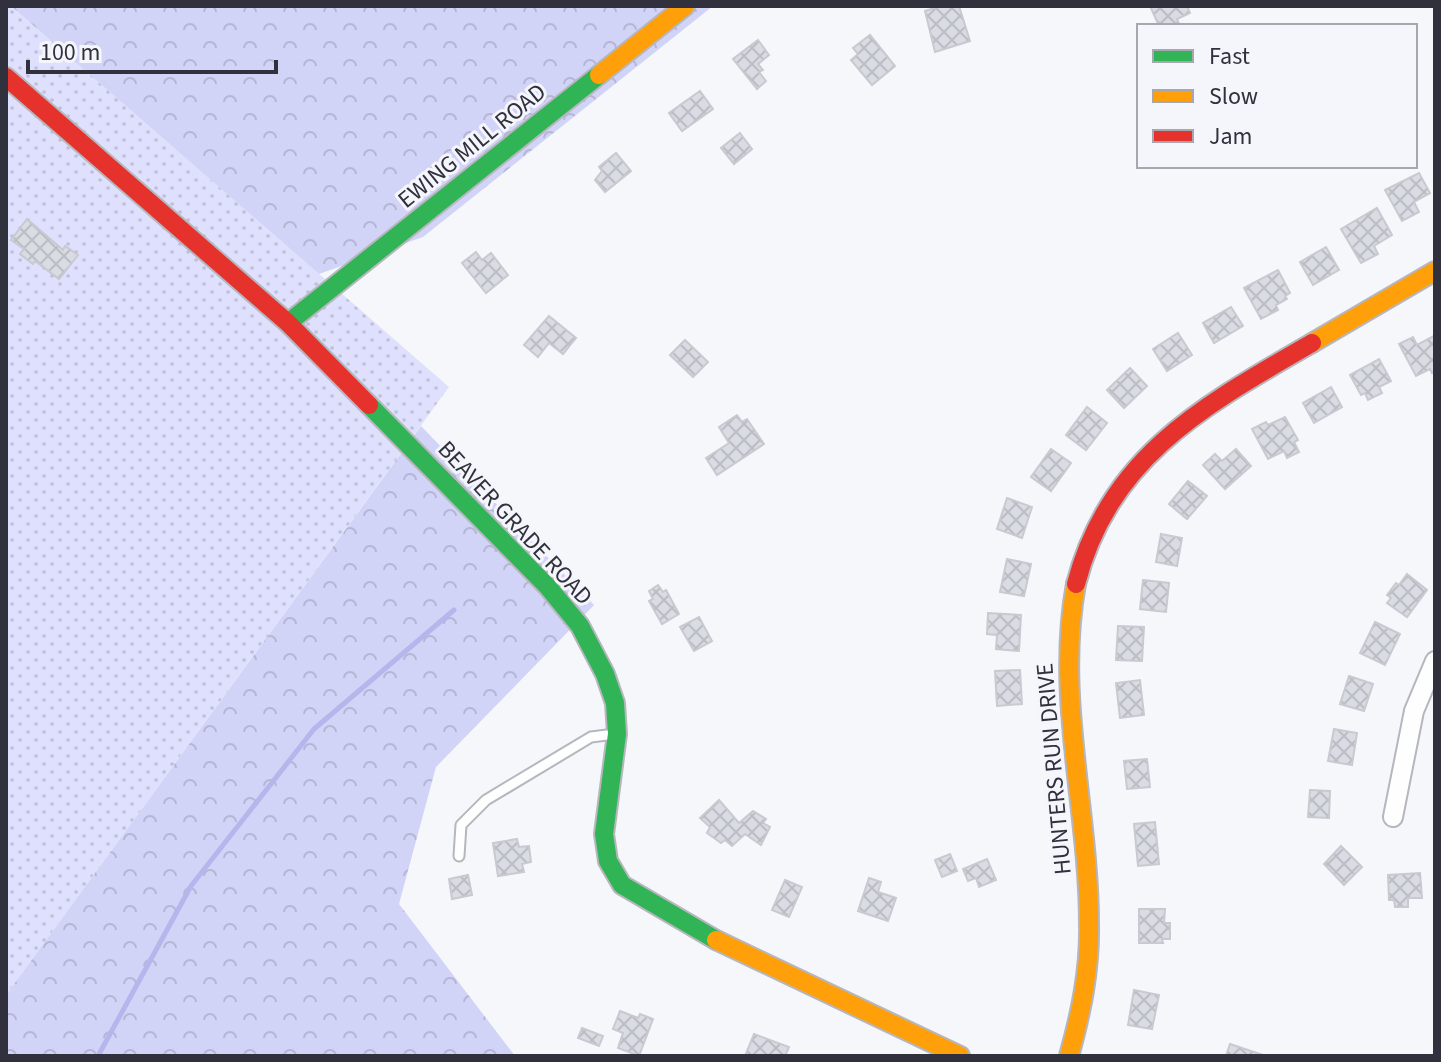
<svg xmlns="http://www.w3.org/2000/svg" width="1441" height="1062" font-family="'Source Sans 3',sans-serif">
<defs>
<pattern id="grass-dots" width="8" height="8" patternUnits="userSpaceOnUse" patternTransform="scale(2)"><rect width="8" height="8" fill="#dee0fd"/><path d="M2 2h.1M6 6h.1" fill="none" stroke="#bfc1da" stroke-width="1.8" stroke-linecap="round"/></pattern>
<pattern id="forest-crowns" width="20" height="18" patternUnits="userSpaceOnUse" patternTransform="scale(2)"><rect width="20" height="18" fill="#d2d4f7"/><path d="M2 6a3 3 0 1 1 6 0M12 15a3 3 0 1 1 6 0" fill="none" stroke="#b5b6d5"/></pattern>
<pattern id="building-cross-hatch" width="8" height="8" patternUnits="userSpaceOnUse" patternTransform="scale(2)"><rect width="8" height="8" fill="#dadce3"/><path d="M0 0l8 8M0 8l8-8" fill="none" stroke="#bbbdc4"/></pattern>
</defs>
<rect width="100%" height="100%" fill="#f6f7fb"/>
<path fill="url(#grass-dots)" d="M6 6H11L449 387 6 995Z"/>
<g fill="url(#forest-crowns)">
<path d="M11 6H713L423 237 319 274Z"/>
<path d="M421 426 594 605 436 767 399 904 515 1056H6V995Z"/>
</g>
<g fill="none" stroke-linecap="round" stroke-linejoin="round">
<path stroke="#b5b7ec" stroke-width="5" d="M98 1056 191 886 314 729 454 610"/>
</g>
<g fill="url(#building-cross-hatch)" stroke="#c8c9d1" stroke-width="2">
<path d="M941 6H959L970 41 935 52 925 11Z"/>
<path d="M1150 6H1187L1190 13 1177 19 1180 26H1159Z"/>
<path d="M870 35 895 66 872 85 851 60 858 54 853 48Z"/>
<path d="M758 40 769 55 758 64 763 70 759 72 766 81 757 89 733 59Z"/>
<path d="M700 91 713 109 682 131 669 113Z"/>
<path d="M740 133 752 149 734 164 721 148Z"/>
<path d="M616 153 631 171 605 192 595 180 602 171 599 167Z"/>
<path d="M1419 173 1430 193 1414 202 1419 212 1402 221 1385 190Z"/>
<path d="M1377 208 1392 235 1374 246 1378 254 1361 263 1341 229Z"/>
<path d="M27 219 63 250 65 246 78 255 59 279 35 261 33 264 20 254 24 249 11 240Z"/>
<path d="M1326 247 1339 270 1313 285 1300 262Z"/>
<path d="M476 252 482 260 491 253 508 275 486 293 462 263Z"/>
<path d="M1278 270 1290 293 1285 296 1287 299 1276 305 1278 310 1261 319 1244 288Z"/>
<path d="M1231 307 1243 326 1214 343 1203 323Z"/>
<path d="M549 316 576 338 563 354 549 343 538 357 524 345Z"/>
<path d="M1178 333 1192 355 1167 371 1153 349Z"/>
<path d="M1434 336 1435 371 1432 373 1430 369 1416 376 1399 344 1413 337 1417 345Z"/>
<path d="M685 340 708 362 693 377 670 355Z"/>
<path d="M1379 359 1391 381 1379 387 1382 393 1368 400 1365 393 1361 395 1350 375Z"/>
<path d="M1130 368 1147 386 1124 408 1107 390Z"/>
<path d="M1331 387 1342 407 1314 423 1303 403Z"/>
<path d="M1087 407 1107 423 1086 450 1066 435Z"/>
<path d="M737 415 742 422 747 419 764 444 717 475 706 458 729 443 719 427Z"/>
<path d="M1285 417 1298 440 1294 442 1299 452 1287 458 1284 451 1268 459 1252 429 1266 422 1268 425Z"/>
<path d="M1051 449 1071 463 1051 491 1031 477Z"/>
<path d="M1236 449 1251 466 1225 489 1203 465 1215 454 1222 461Z"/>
<path d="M1188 481 1207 496 1187 519 1169 504Z"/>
<path d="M1007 498 1032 507 1022 538 997 529Z"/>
<path d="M1161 534 1182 538 1177 566 1156 562Z"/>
<path d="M1007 559 1031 564 1024 596 1000 592Z"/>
<path d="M1407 574 1427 590 1407 617 1387 603 1391 598 1387 595 1396 583 1399 585Z"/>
<path d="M1143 580 1169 583 1166 612 1140 609Z"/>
<path d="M658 585 663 592 666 590 679 614 662 624 649 601 653 599 649 591Z"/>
<path d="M988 613 1021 615 1019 651 996 649 997 635 987 634Z"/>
<path d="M699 617 712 641 694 651 680 627Z"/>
<path d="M1375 622 1400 634 1385 665 1360 653Z"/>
<path d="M1118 626 1144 627 1142 661 1116 660Z"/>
<path d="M1020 670 1022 704 997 706 995 671Z"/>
<path d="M1349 676 1373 684 1364 711 1340 704Z"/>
<path d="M1140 680 1144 715 1120 718 1116 683Z"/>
<path d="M1334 729 1357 733 1352 765 1328 761Z"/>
<path d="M1147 759 1150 787 1127 789 1124 761Z"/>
<path d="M1310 790 1330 791 1329 818 1308 817Z"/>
<path d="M719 800 739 823 753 811 766 819 763 823 770 827 761 845 745 834 732 846 725 840 721 843 707 833 710 827 700 818Z"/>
<path d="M1155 822 1159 864 1138 866 1134 824Z"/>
<path d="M517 839 519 847 529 846 531 862 522 864 524 872 498 876 493 843Z"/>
<path d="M1341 846 1362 867 1344 885 1324 864Z"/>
<path d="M950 854 957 871 942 877 935 860Z"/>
<path d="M987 859 996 880 979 887 976 878 968 881 963 869Z"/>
<path d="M1420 873 1422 898H1408V907H1395L1394 900H1389L1388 875Z"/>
<path d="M468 875 472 895 452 899 449 879Z"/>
<path d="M869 878 881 882 878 892 896 898 888 921 858 911Z"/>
<path d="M785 880 802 887 789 917 772 910Z"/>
<path d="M1139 909H1165L1164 923H1170V939H1162L1163 943H1139Z"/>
<path d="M1134 990 1159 995 1152 1029 1128 1025Z"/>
<path d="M620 1011 638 1018 640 1014 653 1019 639 1056 618 1048 623 1033 613 1029Z"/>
<path d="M582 1028 603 1036 599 1046 578 1038Z"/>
<path d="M754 1034 789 1047 785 1056H745Z"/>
<path d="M1230 1044 1266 1056H1226Z"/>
</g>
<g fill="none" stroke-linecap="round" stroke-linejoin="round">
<g stroke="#b6b7be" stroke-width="13">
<path id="lane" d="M459 856 461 825 486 800 591 737 615 734"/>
</g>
<g stroke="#b6b7be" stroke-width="22">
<path id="street" d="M1393 817 1414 711 1435 661"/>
</g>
<g stroke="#b6b7be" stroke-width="22">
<g id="fast">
<path d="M288 323 599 75"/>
<path d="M369 405 548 587 580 626 605 674 615 703 617 734 604 834 608 861 622 885 716 940"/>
</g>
</g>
<g stroke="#b6b7be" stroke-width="22">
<g id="slow">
<path d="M599 75 685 6"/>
<path d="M1312 343 1435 271"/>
<path d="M716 940 960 1056"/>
<path d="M1069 1056C1081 1013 1090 970 1089 924 1089 810 1055 698 1076 584"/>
</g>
</g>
<g stroke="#b6b7be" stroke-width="22">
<g id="jam">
<path d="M6 77 288 323 369 405"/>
<path d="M1076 584C1109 456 1205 405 1312 343"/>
</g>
</g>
<use href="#lane" stroke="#fefefe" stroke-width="9"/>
<use href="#street" stroke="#fefefe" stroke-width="18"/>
<use href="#fast" stroke="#30b455" stroke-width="18"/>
<use href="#slow" stroke="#ff9f0a" stroke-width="18"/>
<use href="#jam" stroke="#e5322d" stroke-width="18"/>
</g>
<g text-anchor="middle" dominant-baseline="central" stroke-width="6" stroke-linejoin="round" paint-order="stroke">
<g font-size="24" fill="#30313c" stroke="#f5f6fc">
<text transform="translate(472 146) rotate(-39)">EWING MILL ROAD</text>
<text transform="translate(515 523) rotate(47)">BEAVER GRADE ROAD</text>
<text transform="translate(1054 769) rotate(-95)">HUNTERS RUN DRIVE</text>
</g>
</g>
<rect width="1441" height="1062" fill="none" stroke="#30313c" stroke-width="16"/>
<rect x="1137" y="24" width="280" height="144" fill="#f5f6fc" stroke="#a6a7af" stroke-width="2"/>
<rect x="1153" y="50" width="40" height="12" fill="#30b455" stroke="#a6a7af" stroke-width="2"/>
<text x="1209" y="64" font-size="24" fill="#30313c">Fast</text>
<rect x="1153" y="90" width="40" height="12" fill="#ff9f0a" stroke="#a6a7af" stroke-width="2"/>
<text x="1209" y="104" font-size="24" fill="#30313c">Slow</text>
<rect x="1153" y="130" width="40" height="12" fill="#e5322d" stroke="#a6a7af" stroke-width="2"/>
<text x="1209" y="144" font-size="24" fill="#30313c">Jam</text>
<path d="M28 60v12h248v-12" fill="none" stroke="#30313c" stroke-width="4"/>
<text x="40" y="60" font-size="24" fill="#30313c" stroke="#f5f6fc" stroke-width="6" paint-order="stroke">100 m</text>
</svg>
